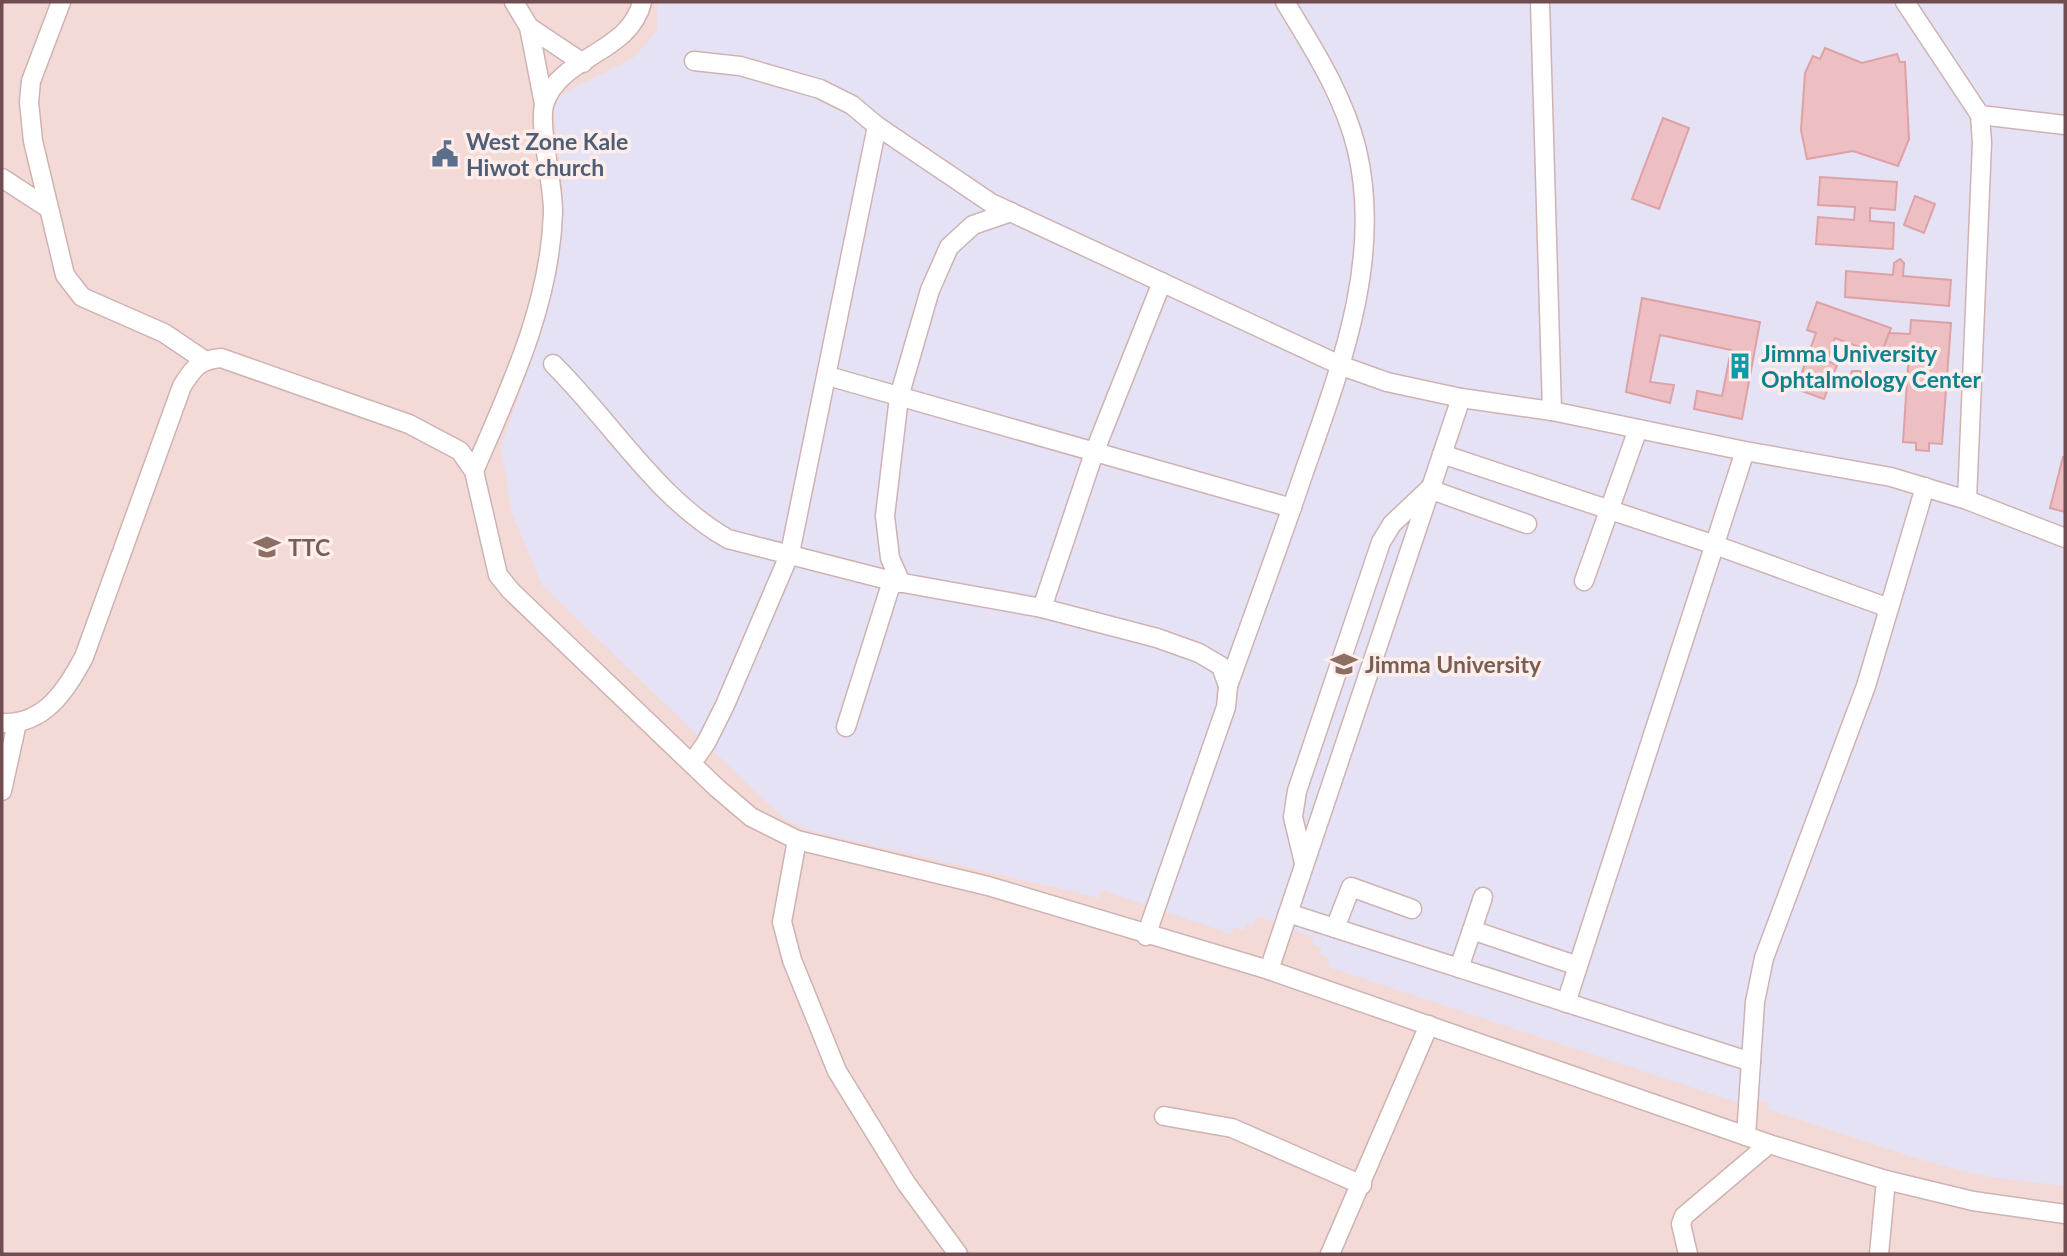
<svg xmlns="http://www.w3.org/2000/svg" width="2067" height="1256" font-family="Lato,sans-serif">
<rect width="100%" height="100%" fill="#fae8e5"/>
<rect fill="#f3dad7" x="2" y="2" width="2063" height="1252"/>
<path fill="#e5e2f6" d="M657 2H2065V1186L1983 1176 1922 1160 1767 1109 1769 1102 1741 1097 1739 1103 1328 967 1330 959 1320 955 1322 948 1312 944 1314 937 1258 916 1253 925 1246 923 1244 930 1234 927 1231 934 1101 890 1099 898 808 830 783 818 542 585 512 513 501 447 544 324 563 192 554 109 560 97 572 89 632 59 657 31Z"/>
<g fill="#edbfc2" stroke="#dea1a6" stroke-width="2">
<path d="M1825 48 1862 63 1897 54 1900 62H1905L1909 139 1898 166 1853 151 1807 159 1801 130 1805 73 1813 56 1820 59Z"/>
<path d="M1663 118 1689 128 1659 209 1632 199Z"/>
<path d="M1820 177 1897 182 1895 210 1870 208V221L1894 223 1893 249 1816 244 1818 217 1854 220 1855 207 1818 205Z"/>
<path d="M1915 196 1935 204 1924 233 1904 225Z"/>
<path d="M1900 259 1904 263 1903 276 1951 280 1949 306 1845 297 1846 271 1893 275 1894 263Z"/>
<path d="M1642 298 1760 322 1742 419 1694 409 1697 391 1722 396 1731 350 1660 335 1650 382 1674 385 1670 403 1626 392Z"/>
<path d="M1817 302 1891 328 1881 355 1835 338 1827 361 1837 365 1824 399 1796 389 1816 333 1807 330Z"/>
<path d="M1911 320 1951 323 1942 444 1929 443V451L1916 450V443L1903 442 1909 352 1883 350 1889 333 1910 334Z"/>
<path d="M1852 371H1860L1865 377 1863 384 1855 385 1849 379Z"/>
<path d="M2063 457 2065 458V512L2050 508Z"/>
</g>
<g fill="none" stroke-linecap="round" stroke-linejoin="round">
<g stroke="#cfb2b2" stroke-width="21">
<g id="minor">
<path d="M61 2 31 81 29 102 33 141 65 275 82 297 164 333 204 360"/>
<path d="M514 2 529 27 544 104"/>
<path d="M1540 2 1552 411"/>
<path d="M1905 2 1980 115 1982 143 1967 500"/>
<path d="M529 27 583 63"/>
<path d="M694 61 740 66 820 89 852 105 877 126 991 203 1342 366 1387 382 1461 398 1552 411 1745 451 1891 477 1967 500 2065 538"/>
<path d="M1980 115 2065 125"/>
<path d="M2 178 48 208"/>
<path d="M553 364C611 421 656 498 728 539L892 581 1042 608 1157 638 1199 653 1221 666 1228 686 1226 707 1146 936"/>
<path d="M828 376 1292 508"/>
<path d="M1442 454 1715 545 1889 608"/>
<path d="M474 471C510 388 550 305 553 213 554 186 537 122 545 102 561 56 630 53 642 2"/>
<path d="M1584 581 1638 429"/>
<path d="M901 583 890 558 885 516 899 397 930 290 949 247 973 225 1011 212"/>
<path d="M1042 608 1094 453 1162 282"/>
<path d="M1228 686C1253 616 1279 546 1303 475 1339 372 1383 261 1357 150 1344 96 1313 48 1285 2"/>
<path d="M2 723C44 725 66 691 84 657L182 386C194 367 199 360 221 358L409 424 460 451 474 471 498 575 511 591 717 788 751 817 797 840 988 886 1269 970 1769 1144 1886 1180 1973 1201 2065 1214"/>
<path d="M846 727 892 581"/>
<path d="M692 763 706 743 725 705 790 553 877 126"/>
<path d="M2 791 17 723"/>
<path d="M797 840 782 922 792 960 837 1071 906 1183 958 1254"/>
<path d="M1304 863 1293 817 1297 791 1381 542 1392 524 1429 489 1527 524"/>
<path d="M1288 913 1751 1062"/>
<path d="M1335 928 1351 887 1412 909"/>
<path d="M1472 930 1483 897"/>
<path d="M1459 968 1472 930 1578 966"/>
<path d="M1269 970 1461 398"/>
<path d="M1566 1003 1745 451"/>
<path d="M1164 1116 1232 1128 1362 1185"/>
<path d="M1746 1136 1755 1002 1764 958 1866 686 1925 487"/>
<path d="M1330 1254 1429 1025"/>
<path d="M1688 1254 1681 1224 1684 1216 1769 1144"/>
<path d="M1879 1254 1886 1180"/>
</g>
</g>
<use href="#minor" stroke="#fff" stroke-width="18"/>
</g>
<defs>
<g id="civic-bare" transform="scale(2.1)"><path d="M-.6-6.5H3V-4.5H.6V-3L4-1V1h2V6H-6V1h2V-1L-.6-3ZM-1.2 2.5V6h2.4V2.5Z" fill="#5c6f8a" stroke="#fdedeb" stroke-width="2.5" paint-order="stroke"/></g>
<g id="building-bare" transform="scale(2.1)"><path d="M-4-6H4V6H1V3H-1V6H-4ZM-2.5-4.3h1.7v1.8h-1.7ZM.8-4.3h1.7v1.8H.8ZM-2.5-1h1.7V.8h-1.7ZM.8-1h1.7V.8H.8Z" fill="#0f9aa8" stroke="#fdedeb" stroke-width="2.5" paint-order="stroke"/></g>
<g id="university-bare" transform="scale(2.1)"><path d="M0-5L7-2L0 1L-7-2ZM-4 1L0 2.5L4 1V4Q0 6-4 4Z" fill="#8d6e63" stroke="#fdedeb" stroke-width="2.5" paint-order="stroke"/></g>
</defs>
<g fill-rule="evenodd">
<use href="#civic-bare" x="445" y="154"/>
<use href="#building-bare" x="1740" y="366"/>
<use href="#university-bare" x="267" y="547"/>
<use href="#university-bare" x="1344" y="664"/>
</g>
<g text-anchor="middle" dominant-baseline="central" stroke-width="7" stroke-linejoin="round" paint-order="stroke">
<g font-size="23" font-weight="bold" fill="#4e5e75" stroke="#fdedeb" text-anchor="start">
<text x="466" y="141">West Zone Kale<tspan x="466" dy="26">Hiwot church</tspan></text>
</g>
<g font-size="23" font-weight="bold" fill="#0d838f" stroke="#fdedeb" text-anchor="start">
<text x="1761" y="353">Jimma University<tspan x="1761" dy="26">Ophtalmology Center</tspan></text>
</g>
<g font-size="23" font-weight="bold" fill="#785e54" stroke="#fdedeb" text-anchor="start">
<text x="288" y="547">TTC</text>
<text x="1365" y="664">Jimma University</text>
</g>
</g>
<rect width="2067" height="1256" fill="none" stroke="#714c51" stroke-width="7"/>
</svg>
